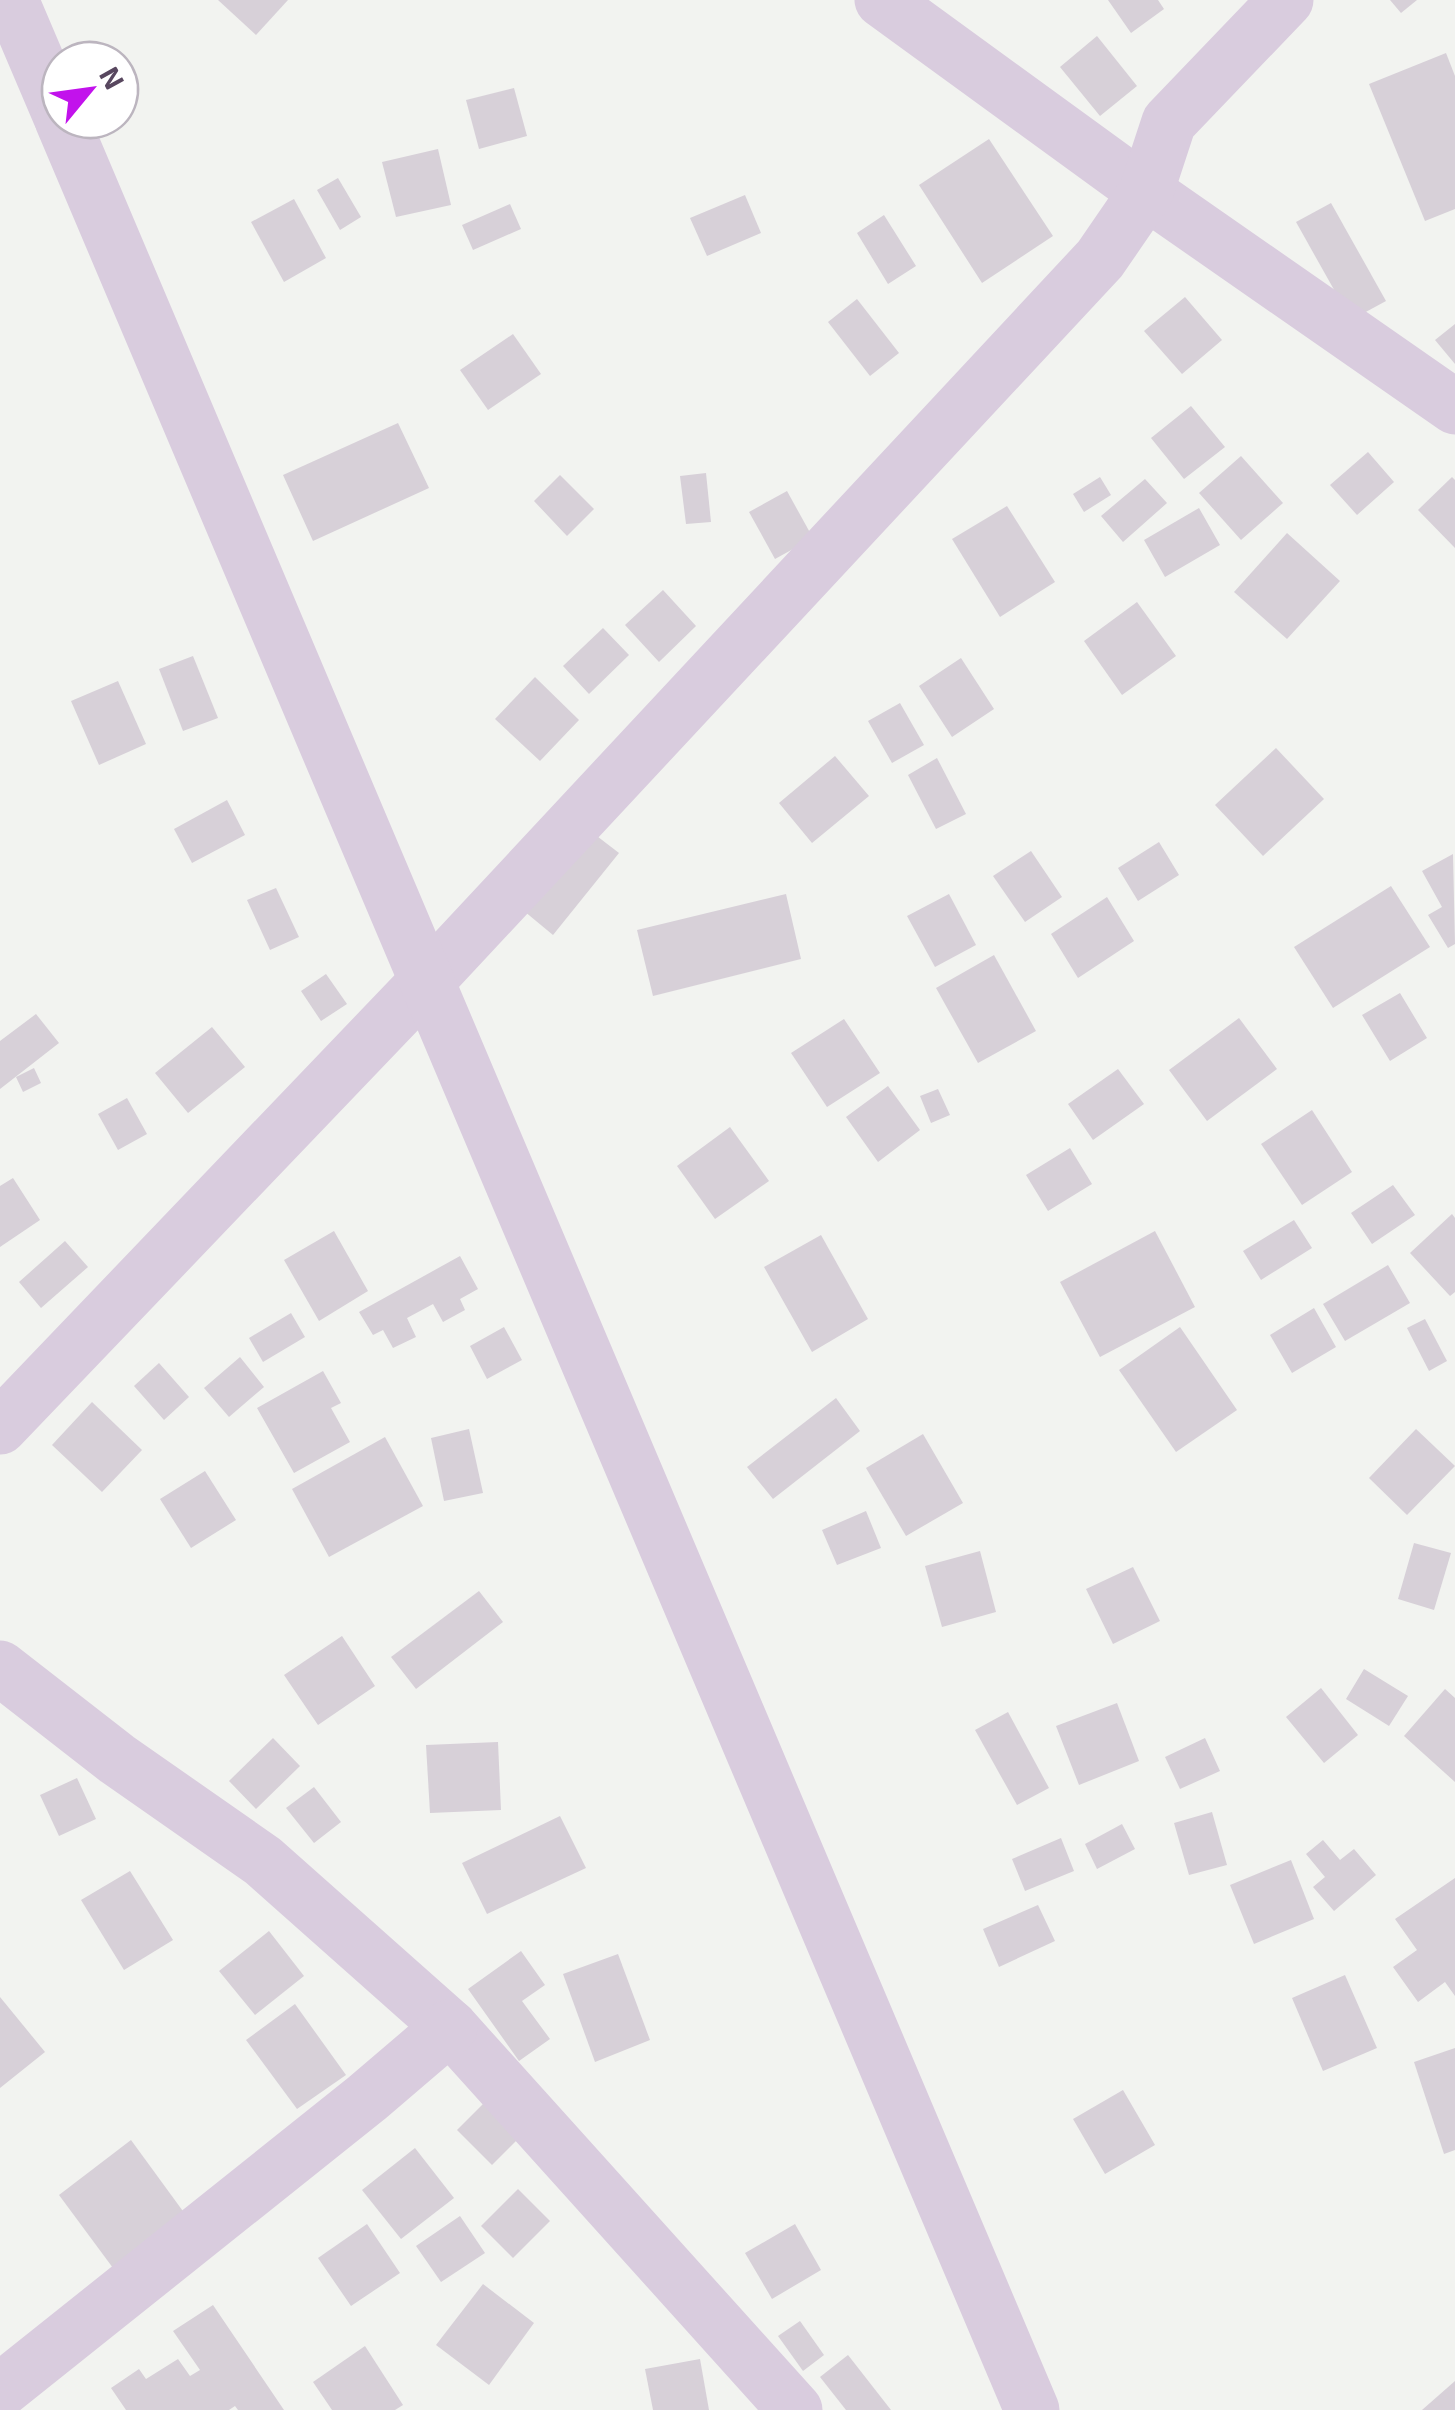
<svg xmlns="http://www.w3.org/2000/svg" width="1455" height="2410" font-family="'Exo 2',sans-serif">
<rect width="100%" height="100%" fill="#f2f3f0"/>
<g fill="#d7d0d8">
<path d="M218 0H288L256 35Z"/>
<path d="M1108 0H1158L1164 9 1131 33Z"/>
<path d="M1390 0H1417L1401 13Z"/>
<path d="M1097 36 1137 86 1100 116 1060 67Z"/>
<path d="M1446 53 1455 76V209L1425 221 1369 84Z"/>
<path d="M514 88 527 136 479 149 466 100Z"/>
<path d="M989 139 1053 236 982 283 919 185Z"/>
<path d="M438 149 451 205 396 217 382 162Z"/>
<path d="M338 178 361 217 340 230 317 190Z"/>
<path d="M745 195 761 233 707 256 690 218Z"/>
<path d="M294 199 326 258 284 282 251 222Z"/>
<path d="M1331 203 1386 301 1351 320 1296 222Z"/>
<path d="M510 204 521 229 473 250 462 225Z"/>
<path d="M884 215 916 266 888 284 857 233Z"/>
<path d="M1185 297 1222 340 1182 374 1144 331Z"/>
<path d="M857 299 899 353 870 376 828 322Z"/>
<path d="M1455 324V364L1435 340Z"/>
<path d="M513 334 541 374 488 410 460 370Z"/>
<path d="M1191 406 1225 447 1184 479 1151 438Z"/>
<path d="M398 423 429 488 313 541 283 475Z"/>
<path d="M1368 452 1394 482 1357 515 1330 485Z"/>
<path d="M1241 456 1283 503 1241 540 1199 493Z"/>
<path d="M706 473 711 522 686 524 680 476Z"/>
<path d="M560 475 594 509 567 536 534 501Z"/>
<path d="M1100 477 1111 495 1084 512 1073 494Z"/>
<path d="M1452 477 1455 480V548L1418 510Z"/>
<path d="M1145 479 1167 503 1123 542 1101 516Z"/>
<path d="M787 491 813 538 775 559 749 512Z"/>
<path d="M1007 506 1055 582 1000 617 952 539Z"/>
<path d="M1199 508 1220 545 1165 577 1144 540Z"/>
<path d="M1287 533 1340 581 1287 639 1234 592Z"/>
<path d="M663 590 696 626 659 662 625 625Z"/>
<path d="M1137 602 1176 656 1122 695 1084 641Z"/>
<path d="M603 628 629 655 589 694 563 666Z"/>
<path d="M193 656 218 718 183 731 159 669Z"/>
<path d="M961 658 994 709 952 737 919 686Z"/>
<path d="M535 677 579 720 540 761 495 719Z"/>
<path d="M118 681 146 744 99 765 71 701Z"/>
<path d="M900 703 924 745 892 763 868 721Z"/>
<path d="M1276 748 1324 799 1263 856 1215 805Z"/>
<path d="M835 756 869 796 812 843 779 803Z"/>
<path d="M937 758 966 814 936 829 908 775Z"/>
<path d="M227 800 245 835 192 863 174 829Z"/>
<path d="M589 830 619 853 553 935 524 911Z"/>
<path d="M1159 842 1179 875 1138 901 1118 868Z"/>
<path d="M1031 851 1062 897 1025 922 993 876Z"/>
<path d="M1453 854 1455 944 1448 948 1428 915 1442 907 1422 871Z"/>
<path d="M1391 886 1430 947 1333 1008 1294 947Z"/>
<path d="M276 888 299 937 270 950 247 900Z"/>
<path d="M786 894 801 959 653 996 637 930Z"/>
<path d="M949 894 976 945 935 967 907 916Z"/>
<path d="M1107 897 1134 941 1078 978 1051 934Z"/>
<path d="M994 955 1036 1031 978 1063 936 988Z"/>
<path d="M326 974 347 1004 321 1021 301 991Z"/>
<path d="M1400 993 1427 1038 1390 1061 1362 1015Z"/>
<path d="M36 1014 59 1043 0 1089V1041Z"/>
<path d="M1239 1018 1277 1069 1207 1121 1169 1070Z"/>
<path d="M844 1019 880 1073 827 1107 791 1053Z"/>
<path d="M212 1027 245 1067 188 1113 155 1073Z"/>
<path d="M34 1068 41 1083 23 1092 16 1077Z"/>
<path d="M1118 1069 1144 1104 1093 1140 1068 1104Z"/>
<path d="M888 1086 920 1130 878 1162 846 1117Z"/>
<path d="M938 1089 950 1115 931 1123 920 1096Z"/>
<path d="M127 1098 147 1134 118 1150 98 1114Z"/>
<path d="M1312 1110 1352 1172 1302 1205 1261 1144Z"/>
<path d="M730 1127 769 1181 715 1219 677 1166Z"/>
<path d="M1070 1148 1092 1184 1048 1211 1026 1175Z"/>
<path d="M13 1178 40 1220 0 1247V1186Z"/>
<path d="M1393 1185 1415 1215 1372 1244 1351 1213Z"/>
<path d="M1452 1214 1455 1218V1292L1450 1296 1410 1253Z"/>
<path d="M1294 1220 1312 1248 1261 1280 1243 1251Z"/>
<path d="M334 1231 368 1291 319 1321 284 1260Z"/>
<path d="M1155 1231 1195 1307 1100 1357 1060 1282Z"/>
<path d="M821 1235 868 1319 812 1352 764 1267Z"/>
<path d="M65 1241 88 1267 41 1308 19 1282Z"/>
<path d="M460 1256 478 1289 460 1299 465 1310 443 1322 433 1304 407 1318 416 1337 393 1348 383 1330 373 1335 359 1312Z"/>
<path d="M1388 1265 1410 1303 1345 1341 1323 1304Z"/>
<path d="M1314 1308 1336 1347 1292 1373 1270 1335Z"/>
<path d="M291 1313 305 1337 263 1362 249 1338Z"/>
<path d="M1425 1319 1447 1361 1429 1371 1407 1328Z"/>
<path d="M504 1327 522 1360 487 1379 470 1346Z"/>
<path d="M1180 1327 1237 1410 1176 1452 1119 1370Z"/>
<path d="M240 1357 264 1387 229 1417 204 1388Z"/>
<path d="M159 1363 189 1397 164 1420 134 1386Z"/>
<path d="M323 1371 341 1403 331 1408 350 1442 294 1473 257 1408Z"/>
<path d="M836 1398 860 1431 773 1499 747 1467Z"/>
<path d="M92 1402 142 1450 102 1492 52 1445Z"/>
<path d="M469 1429 483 1493 444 1501 431 1438Z"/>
<path d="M1416 1429 1455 1466 1407 1515 1369 1478Z"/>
<path d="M923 1434 963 1503 906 1536 866 1468Z"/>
<path d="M385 1437 423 1506 329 1557 292 1489Z"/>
<path d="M205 1471 236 1520 191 1548 160 1499Z"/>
<path d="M866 1511 881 1548 837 1565 822 1530Z"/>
<path d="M1414 1543 1451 1553 1434 1610 1398 1599Z"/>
<path d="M980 1551 996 1612 942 1627 925 1566Z"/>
<path d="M1133 1567 1160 1621 1113 1644 1086 1589Z"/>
<path d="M479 1591 503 1622 416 1689 391 1657Z"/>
<path d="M342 1636 375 1686 318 1725 284 1675Z"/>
<path d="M1364 1669 1408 1696 1389 1726 1346 1699Z"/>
<path d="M1321 1688 1358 1735 1324 1763 1286 1717Z"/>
<path d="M1445 1689 1455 1698V1782L1404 1736Z"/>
<path d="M1117 1703 1139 1761 1079 1785 1056 1726Z"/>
<path d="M1008 1712 1049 1788 1017 1805 975 1730Z"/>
<path d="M273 1738 300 1766 256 1809 229 1781Z"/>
<path d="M1205 1738 1220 1771 1180 1789 1165 1757Z"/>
<path d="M498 1742 501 1810 430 1813 426 1745Z"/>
<path d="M77 1778 96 1819 59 1836 40 1795Z"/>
<path d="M314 1787 341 1822 314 1843 286 1808Z"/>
<path d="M1212 1812 1227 1865 1189 1875 1174 1823Z"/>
<path d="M560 1816 586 1868 487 1914 462 1863Z"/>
<path d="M1122 1824 1135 1849 1097 1869 1085 1844Z"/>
<path d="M1061 1838 1074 1871 1025 1891 1012 1859Z"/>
<path d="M1323 1840 1340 1860 1354 1849 1376 1875 1334 1911 1313 1887 1325 1877 1306 1854Z"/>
<path d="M1291 1860 1314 1919 1254 1944 1230 1885Z"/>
<path d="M130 1871 173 1940 124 1970 81 1900Z"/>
<path d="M1455 1878V1996L1445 1982 1418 2002 1393 1967 1417 1950 1395 1919Z"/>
<path d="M1038 1905 1055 1941 999 1967 983 1929Z"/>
<path d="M269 1931 304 1976 255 2015 219 1971Z"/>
<path d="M521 1951 545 1985 522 2001 550 2039 519 2061 468 1989Z"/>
<path d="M618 1954 650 2040 595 2062 563 1974Z"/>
<path d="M1345 1975 1377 2048 1323 2071 1292 1998Z"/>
<path d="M0 1997 45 2052 0 2088Z"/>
<path d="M295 2004 346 2075 297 2109 246 2040Z"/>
<path d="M1455 2048V2150L1444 2154 1414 2062Z"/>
<path d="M1123 2090 1155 2145 1105 2174 1073 2119Z"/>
<path d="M483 2104 518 2139 492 2165 457 2130Z"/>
<path d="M131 2140 185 2214 113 2268 59 2195Z"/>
<path d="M415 2148 454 2198 401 2239 362 2190Z"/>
<path d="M518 2189 550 2221 513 2258 481 2226Z"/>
<path d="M460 2216 485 2253 441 2282 416 2246Z"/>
<path d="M367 2224 400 2273 351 2306 318 2258Z"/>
<path d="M795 2224 821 2270 772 2299 745 2253Z"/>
<path d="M483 2284 534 2323 489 2385 436 2345Z"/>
<path d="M213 2305 284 2410H238L235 2406 229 2410H126L111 2388 139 2369 146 2379 178 2359 190 2376 200 2370 173 2331Z"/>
<path d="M800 2321 824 2355 803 2371 778 2336Z"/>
<path d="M365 2346 403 2405 395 2410H332L313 2382Z"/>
<path d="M848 2355 891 2410H846L820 2377Z"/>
<path d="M700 2359 709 2410H653L645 2369Z"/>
<path d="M1455 2381V2410H1422Z"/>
</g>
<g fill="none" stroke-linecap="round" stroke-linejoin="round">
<g stroke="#d9ccde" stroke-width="55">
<path d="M882 0 1146 192 1455 407"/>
<path d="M0 1427 427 981 1100 259 1146 192 1169 122 1286 0"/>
<path d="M0 1668 117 1759 263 1861 450 2027 795 2410"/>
<path d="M0 2391 367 2098 450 2027"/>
</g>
<g stroke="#d9ccde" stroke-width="55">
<path d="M11 0 60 115"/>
<path d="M62 120 1032 2410"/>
</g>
</g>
<g transform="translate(90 90) rotate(61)"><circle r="48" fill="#ffffff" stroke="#bcb5bf" stroke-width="2.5"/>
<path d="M0-8L18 38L0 25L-18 38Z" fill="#c212ec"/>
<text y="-15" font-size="28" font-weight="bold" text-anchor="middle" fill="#58475f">N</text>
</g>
</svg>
